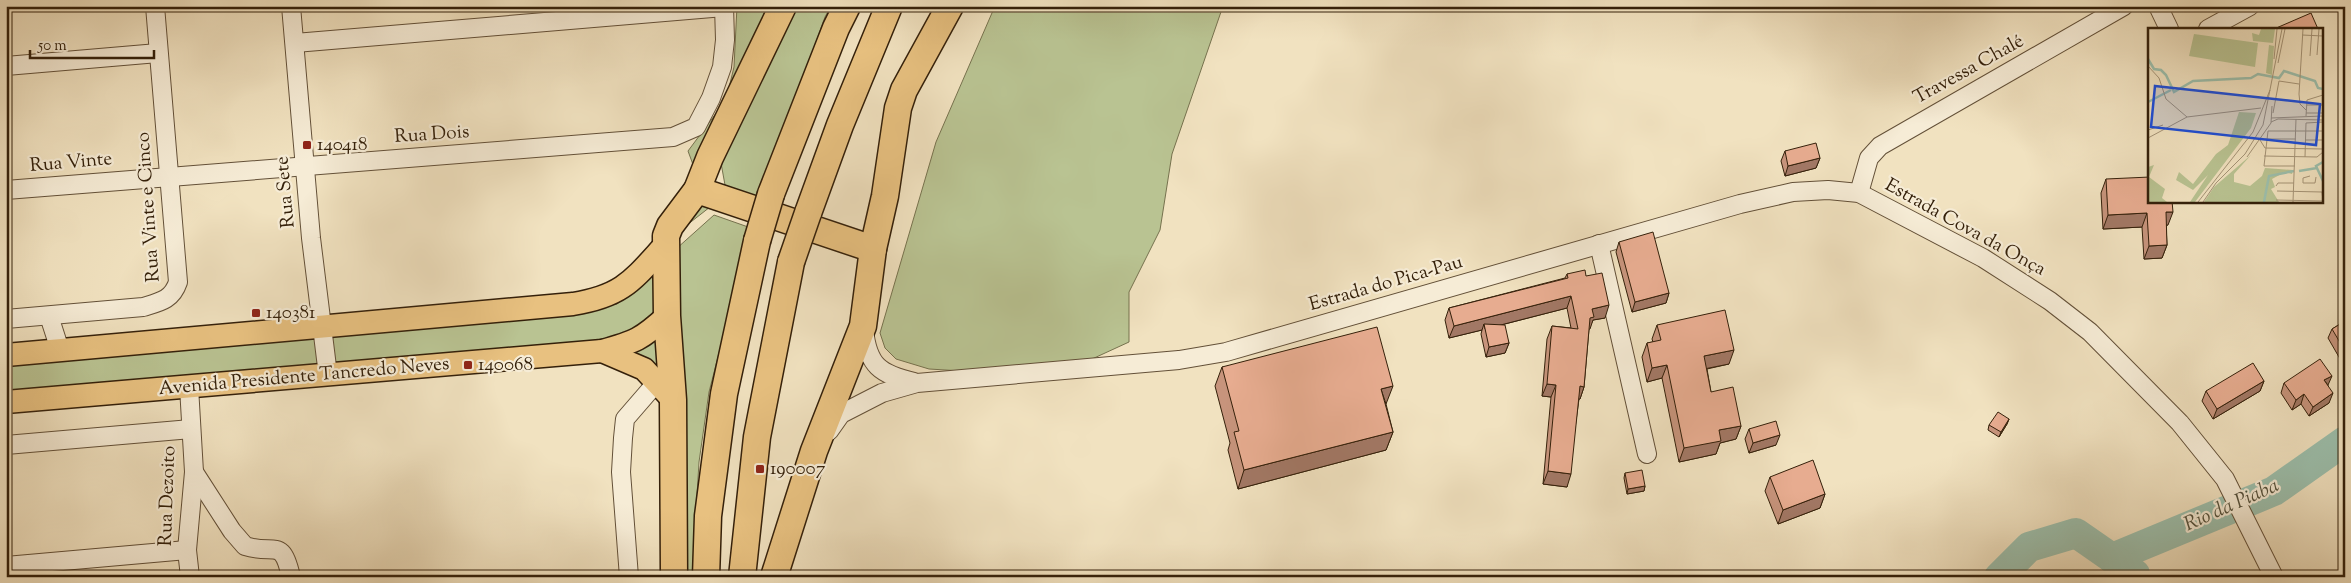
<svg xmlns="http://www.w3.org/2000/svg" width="2351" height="583" font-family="'Sorts Mill Goudy',serif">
<rect width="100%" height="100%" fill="#f1e2c0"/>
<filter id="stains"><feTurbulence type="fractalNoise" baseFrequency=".004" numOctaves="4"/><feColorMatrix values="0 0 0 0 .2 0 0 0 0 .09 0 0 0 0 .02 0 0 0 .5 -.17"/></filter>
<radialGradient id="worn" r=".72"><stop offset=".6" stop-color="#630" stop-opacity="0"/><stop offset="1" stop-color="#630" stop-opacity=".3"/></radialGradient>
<g fill="#b9c392" stroke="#76724e">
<path d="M737 6H776L699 162 710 207 678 232 695 170 688 151 726 100 734 67Z"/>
<path d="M793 6H831L825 17 780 142 754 201 725 185 721 163Z"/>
<path d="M995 6H1223L1172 154 1160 230 1129 292V342L1092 359 962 371 929 369 896 359 885 348 880 333 936 142Z"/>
<path d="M714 215 751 228 709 392 699 462 692 577H680L676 249Z"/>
<path d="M655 272 665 372 591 348 6 396V362L617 304Z"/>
</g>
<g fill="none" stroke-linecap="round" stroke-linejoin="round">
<g stroke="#9cbfac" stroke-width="30">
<path d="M2112 558 2274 491 2345 441"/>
<path d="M1999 577 2029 547 2076 533 2135 574V577"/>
</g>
<g stroke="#635038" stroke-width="20">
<g id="minor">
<path d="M291 6 311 238 328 375"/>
<path d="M2158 6 2169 29"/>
<path d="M2208 29 2250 6"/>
<path d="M295 43 724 7"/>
<path d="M6 66 158 53"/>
<path d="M6 190 673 137 696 127 711 98 722 67 725 40 724 6"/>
<path d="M1859 193 1869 158 1880 146 2124 6"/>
<path d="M1599 244 1647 454"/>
<path d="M49 316 60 350"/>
<path d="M6 319 143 307C160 302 172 300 178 282L155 6"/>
<path d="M864 330C868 366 880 374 914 382"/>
<path d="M189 387 194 472 187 550 190 577"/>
<path d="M829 431 841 414 882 393 917 383 1179 360 1226 352 1740 204 1793 192 1828 190 1859 193 1983 258 2050 301 2090 332 2180 423 2225 479 2274 577"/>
<path d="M6 445 191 429"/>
<path d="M194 472 232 531 245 546C275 556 282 536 291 577"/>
<path d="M6 566 187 550"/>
<path d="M629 577 621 472 623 438 625 419 657 382"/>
</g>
</g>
<g stroke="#34200a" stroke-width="25">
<g id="major">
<path d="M602 351 644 369 673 400"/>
<path d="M6 355 573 304C623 296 633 280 665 245"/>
<path d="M6 402 602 351C635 342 642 339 667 316"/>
</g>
</g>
<g stroke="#34200a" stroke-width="29">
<g id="highway">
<path d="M697 190 873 249"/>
<path d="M771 194 836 28 847 6"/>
<path d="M808 213 840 125 889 6"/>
<path d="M674 577 673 400 667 316 666 236 670 226 697 190 710 157 783 6"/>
<path d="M706 577 708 516 724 394 757 241"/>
<path d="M742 577 757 437 791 262"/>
<path d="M774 577 814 451 863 326 873 249 885 196 898 108 904 90 950 6"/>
</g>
</g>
<use href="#minor" stroke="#f6ecd6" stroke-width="18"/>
<use href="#major" stroke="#e8c180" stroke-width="22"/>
<use href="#highway" stroke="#e8c180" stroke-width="26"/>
<g stroke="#34200a" stroke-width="29" stroke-linecap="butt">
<g id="highway-bridge">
<path d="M757 241 771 194"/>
<path d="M791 262 808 213"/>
</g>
</g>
<use href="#highway-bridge" stroke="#e8c180" stroke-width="26"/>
</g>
<g fill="#c7947c" stroke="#34200a">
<path d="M1785 151 1820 158 1816 168 1785 176 1781 161Z"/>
<path d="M2106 179 2168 225H2166L2167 245 2162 258 2144 259 2142 227 2103 229 2101 193Z"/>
<path d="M1619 242 1669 293 1666 303 1632 312 1616 252Z"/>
<path d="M1567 274 1586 276 1605 318 1593 320 1589 329 1584 387 1580 399H1579L1567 487 1543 484 1551 397 1542 396 1547 339 1552 326 1571 328 1567 308 1501 325 1509 343 1505 353 1486 357 1481 334 1482 330 1449 338 1445 320 1449 308 1565 278Z"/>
<path d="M2345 321V362L2343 364 2328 338 2332 329Z"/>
<path d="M1657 325 1729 364 1707 369 1711 392 1741 426 1736 439 1720 443 1716 454 1679 462 1662 378 1647 382 1642 357 1647 343 1653 342 1652 339Z"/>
<path d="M1222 367 1386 404 1393 432 1386 450 1238 489 1228 450 1230 443 1215 386Z"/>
<path d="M2264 381 2260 391 2213 419 2202 401 2206 391Z"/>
<path d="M2284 383 2328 385 2329 403 2309 416 2301 404 2292 410 2281 393Z"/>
<path d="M2009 419 2007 424 1999 437 1988 430 1989 425Z"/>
<path d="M1749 429 1776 445 1749 453 1745 439Z"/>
<path d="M1625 473 1645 486 1644 491 1627 494 1624 478Z"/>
<path d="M1770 477 1825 494 1820 508 1778 524 1765 491Z"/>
</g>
<g fill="#a27865" stroke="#34200a">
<path d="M1820 158 1816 168 1785 176 1788 166Z"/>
<path d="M2166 212H2173L2168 225 2161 226Z"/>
<path d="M2147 213 2142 227 2103 229 2108 215Z"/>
<path d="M2167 245 2162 258 2144 259 2149 246Z"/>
<path d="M1669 293 1666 303 1632 312 1635 302Z"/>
<path d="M1571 296 1567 308 1485 329 1484 324 1482 330 1449 338 1454 326Z"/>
<path d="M1609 305 1605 318 1593 320 1590 329 1586 330 1592 309Z"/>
<path d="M1509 343 1505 353 1486 357 1489 347Z"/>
<path d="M1734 350 1729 364 1699 370 1704 356Z"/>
<path d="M1667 365 1662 378 1647 382 1652 368Z"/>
<path d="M2332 376 2328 385 2324 380Z"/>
<path d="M2264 381 2260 391 2213 419 2217 409Z"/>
<path d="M1547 384 1556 385 1551 397 1542 396Z"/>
<path d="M1393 386 1386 404 1381 389Z"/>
<path d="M1580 386 1584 387 1580 399H1576Z"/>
<path d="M2333 393 2329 403 2309 416 2313 407Z"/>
<path d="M2304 394 2301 404 2292 410 2296 400Z"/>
<path d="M2009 419 2007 424 1999 437 2001 432Z"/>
<path d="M1741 426 1736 439 1720 443 1716 454 1679 462 1684 448 1719 430Z"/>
<path d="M1393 432 1386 450 1238 489 1244 470Z"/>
<path d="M1780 435 1776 445 1749 453 1753 443Z"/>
<path d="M1548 471 1571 474 1567 487 1543 484Z"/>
<path d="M1645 486 1644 491 1627 494 1628 489Z"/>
<path d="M1825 494 1820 508 1778 524 1783 510Z"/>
</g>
<g fill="#e7ac90" stroke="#34200a">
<path d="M2311 13 2318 29H2274Z"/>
<path d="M1816 143 1820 158 1788 166 1785 151Z"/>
<path d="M2150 177V201H2172L2173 212H2166L2167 245 2149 246 2147 213 2108 215 2106 179Z"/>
<path d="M1653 232 1669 293 1635 302 1619 242Z"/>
<path d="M1585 270 1586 276 1602 273 1609 305 1592 309 1594 317 1590 318 1584 387 1580 386 1571 474 1548 471 1556 385 1547 384 1552 326 1578 329 1571 296 1454 326 1449 308 1568 278 1567 274Z"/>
<path d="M1725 310 1734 350 1704 356 1711 392 1733 387 1741 426 1719 430 1721 441 1684 448 1667 365 1652 368 1647 343 1661 340 1657 325Z"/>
<path d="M2345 321V351L2332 329Z"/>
<path d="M1484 324 1505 325 1509 343 1489 347Z"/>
<path d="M1377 327 1393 386 1381 389 1393 432 1244 470 1234 432 1239 431 1222 367Z"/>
<path d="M2320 359 2332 376 2324 380 2333 393 2313 407 2304 394 2296 400 2284 383Z"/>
<path d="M2253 363 2264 381 2217 409 2206 391Z"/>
<path d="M1998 412 2009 419 2001 432 1989 425Z"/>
<path d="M1776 421 1780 435 1753 443 1749 429Z"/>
<path d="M1813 460 1825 494 1783 510 1770 477Z"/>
<path d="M1642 470 1645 486 1628 489 1625 473Z"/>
</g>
<g fill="#8f2418" stroke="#f6ecd6" stroke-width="2">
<rect x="302" y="140" width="10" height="10" rx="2.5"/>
<rect x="251" y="308" width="10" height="10" rx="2.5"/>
<rect x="463" y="360" width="10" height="10" rx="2.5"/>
<rect x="755" y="464" width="10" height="10" rx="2.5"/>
</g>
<g text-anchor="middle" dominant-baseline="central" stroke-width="4.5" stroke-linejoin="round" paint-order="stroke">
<g font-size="19" fill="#34200a" stroke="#f6ecd6">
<text transform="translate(1969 70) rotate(-29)">Travessa Chalé</text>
<text transform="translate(432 135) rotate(-4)">Rua Dois</text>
<text transform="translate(71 163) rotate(-5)">Rua Vinte</text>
<text transform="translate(286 192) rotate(-95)">Rua Sete</text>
<text transform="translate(149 207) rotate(-94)">Rua Vinte e Cinco</text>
<text transform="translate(1965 228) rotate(29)">Estrada Cova da Onça</text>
<text transform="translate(1386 284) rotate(-16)">Estrada do Pica-Pau</text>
<text transform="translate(304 377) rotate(-5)">Avenida Presidente Tancredo Neves</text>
<text transform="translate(168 496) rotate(-88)">Rua Dezoito</text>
</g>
<g font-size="19" fill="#34200a" stroke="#f6ecd6" text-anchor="start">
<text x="317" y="145">140418</text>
<text x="266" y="313">140381</text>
<text x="478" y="365">140068</text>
<text x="770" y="469">190007</text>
</g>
<g font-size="20" font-style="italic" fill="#53503b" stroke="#f6ecd6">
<text transform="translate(2232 506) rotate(-24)">Rio da Piaba</text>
</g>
</g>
<g transform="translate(2148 28)">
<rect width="175" height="175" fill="#f1e2c0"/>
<path d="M113 1H127L125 15 105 13 104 5 111 7ZM46 6 110 15 107 39 41 28ZM121 17 126 18 124 47 118 45ZM91 84 108 85 103 100 47 174H42L60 147 45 162 28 152 31 144 45 156 68 126 80 117ZM103 127 86 146V154L102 158 114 148 117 140 145 142 144 146 137 144 124 151 127 159 123 161 131 174H56L66 159ZM6 137 1 149 17 161 14 170 19 174H0V139Z" fill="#b9c392"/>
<path fill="none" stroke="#9cbfac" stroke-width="2.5" d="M0 31 6 41 13 42 18 47 26 64 45 53 103 50 110 46 131 50 136 43 167 53 170 60 175 61M0 74 23 62M175 134 168 138 175 153M151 143 169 140M116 174 121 148 146 143"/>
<path fill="none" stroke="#a59477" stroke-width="1" d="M155 1 151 66 152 76 158 82M154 7 175 8M169 27 171 1M162 28 164 1M126 31 129 1M130 35 137 1M0 38 11 50 18 71 39 89M159 77H175M125 85 131 53 151 56M158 85H175M158 88 159 72 175 67M39 89 113 80M123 90 175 88M123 94 130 91 175 92M0 102 15 97M0 110 39 89M117 111H148M112 112 117 120 175 121M157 112H175M116 128 169 129 175 124M99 129 123 95 124 78M157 129 158 95 175 94M147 138H116L120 103H175M162 148 155 150V155H167L168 149M128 158 130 155H146M129 163 174 164 175 173M128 172 174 173M50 174 105 104 122 62M55 174 68 155 97 126 115 97 134 1M145 174 148 91"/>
<path fill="#1d4ed8" fill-opacity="0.15" stroke="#1d4ed8" stroke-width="2.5" d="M7 58 172 76 168 117 3 99Z"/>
<rect width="175" height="175" fill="none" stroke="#34200a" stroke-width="2.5"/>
</g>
<rect width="2351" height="583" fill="none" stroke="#f1e2c0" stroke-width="25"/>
<rect x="8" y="8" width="2336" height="568" fill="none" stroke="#34200a" stroke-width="2.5"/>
<rect x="12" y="12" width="2326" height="558" fill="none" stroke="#34200a"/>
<path d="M30 50v8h124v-8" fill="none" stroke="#34200a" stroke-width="2.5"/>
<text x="38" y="50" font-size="15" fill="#34200a" stroke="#f6ecd6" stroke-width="4" paint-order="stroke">50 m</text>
<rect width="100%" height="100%" filter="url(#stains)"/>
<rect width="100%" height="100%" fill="url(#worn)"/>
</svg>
